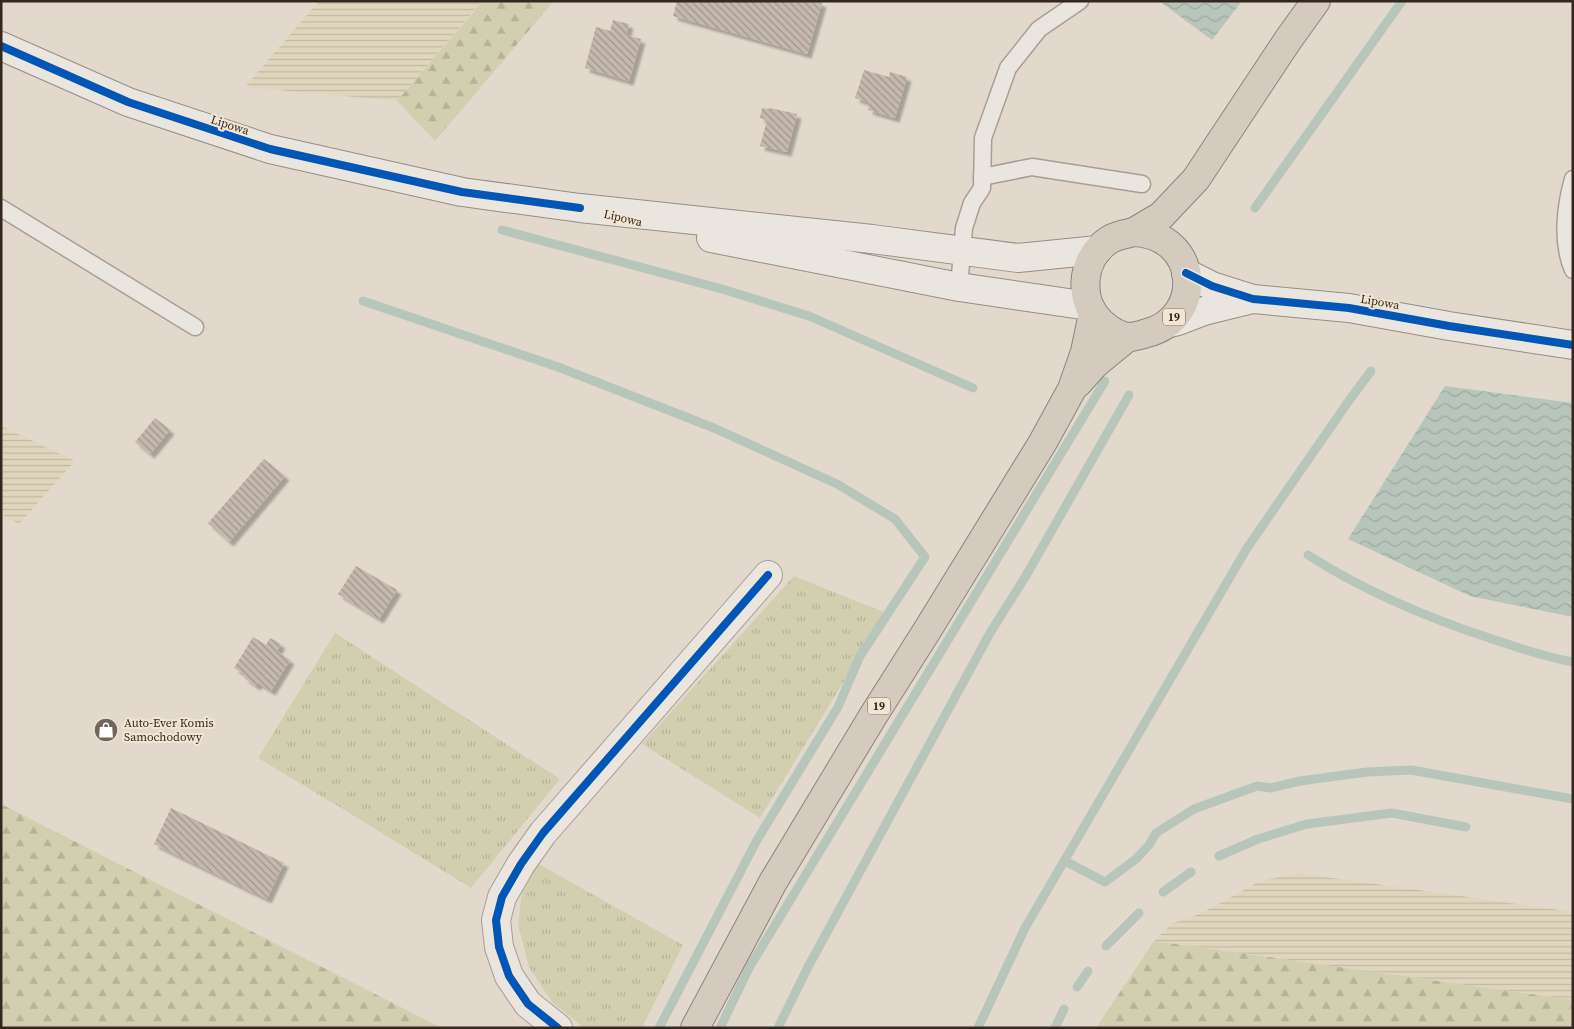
<svg xmlns="http://www.w3.org/2000/svg" width="1574" height="1029" font-family="'Source Serif 4',serif">
<defs>
<pattern id="farmland-rules" width="6" height="5" patternUnits="userSpaceOnUse" patternTransform="scale(1.25)"><rect width="6" height="5" fill="#e0d6be"/><path d="M0 2.5h6" fill="none" stroke="#c1b8a3"/></pattern>
<pattern id="grass-tufts" width="24" height="20" patternUnits="userSpaceOnUse" patternTransform="scale(1.25)"><rect width="24" height="20" fill="#d2cfb0"/><path d="M3 7l-1-3M5 7V3M7 7l1-3M15 17l-1-3M17 17v-4M19 17l1-3" fill="none" stroke="#b5b297"/></pattern>
<pattern id="forest-firs" width="22" height="20" patternUnits="userSpaceOnUse" patternTransform="scale(1.25)"><rect width="22" height="20" fill="#d2cfb0"/><path d="M5 1l3.5 6h-7zM16 11l3.5 6h-7z" fill="#b5b297"/></pattern>
<pattern id="water-waves" width="16" height="10" patternUnits="userSpaceOnUse" patternTransform="scale(1.25)"><rect width="16" height="10" fill="#b8c5bb"/><path d="M0 5q4-4 8 0t8 0" fill="none" stroke="#9fa9a0"/></pattern>
<pattern id="building-back-hatch" width="6" height="6" patternUnits="userSpaceOnUse" patternTransform="scale(1.25)"><rect width="6" height="6" fill="#c5b8ad"/><path d="M-1 5l2 2M0 0l6 6M5-1l2 2" fill="none" stroke="#a1968c"/></pattern>
<filter id="shadow"><feDropShadow dx="4.5" dy="4.5" stdDeviation="1" flood-color="#0004"/></filter>
</defs>
<rect width="100%" height="100%" fill="#e2d9cc"/>
<g fill="url(#farmland-rules)">
<path d="M319 1H482L397 101 245 87Z"/>
<path d="M1 426 75 461 19 524 1 514Z"/>
<path d="M1298 873 1573 912V1000L1154 941 1173 923 1202 913 1260 881Z"/>
</g>
<g fill="url(#grass-tufts)">
<path d="M794 576 886 613 760 818 642 744Z"/>
<path d="M335 633 560 779 471 888 341 808 258 758Z"/>
<path d="M537 863 683 945 642 1028H584L552 1002 529 967 518 924 522 893Z"/>
</g>
<g fill="url(#forest-firs)">
<path d="M483 1H554L435 141 397 101Z"/>
<path d="M1 804 442 1028H1Z"/>
<path d="M1154 941 1573 1000V1028H1096Z"/>
</g>
<g fill="url(#water-waves)">
<path d="M1159 1H1242L1212 40Z"/>
<path d="M1445 386 1573 403V617L1470 596 1348 539Z"/>
</g>
<g fill="none" stroke-linecap="round" stroke-linejoin="round">
<g stroke="#b8c5bb" stroke-width="9">
<path d="M1255 208 1402 1"/>
<path d="M502 230 722 289 809 316 973 388"/>
<path d="M363 301 558 367 714 428 837 484 895 519 925 557 860 656 838 707 757 840 659 1028"/>
<path d="M1308 555C1364 591 1428 618 1492 639 1519 648 1545 657 1573 662"/>
<path d="M1219 856 1258 839 1307 824 1392 813 1466 827"/>
<path d="M1065 861 1105 882 1136 859 1149 845 1156 833 1194 809 1257 786 1270 788 1300 781 1367 772 1411 770 1573 799"/>
<path d="M1163 892 1191 872"/>
<path d="M1106 946 1139 913"/>
<path d="M1077 987 1088 971"/>
<path d="M720 1028 749 968 1105 381"/>
<path d="M778 1028 808 967 990 633 1027 574 1129 395"/>
<path d="M978 1028 1025 928 1247 548 1348 402 1371 371"/>
<path d="M1055 1028 1064 1009"/>
</g>
</g>
<g fill="url(#building-back-hatch)" filter="url(#shadow)">
<path d="M677 1H816L822 3 807 54 673 16Z"/>
<path d="M613 20 629 24 626 35 641 39 629 81 585 68 596 27 610 31Z"/>
<path d="M864 70 889 77 890 72 907 77 895 118 868 110 870 103 855 98Z"/>
<path d="M762 108 769 109 770 108 797 114 787 152 760 146 767 120 760 118Z"/>
<path d="M155 418 170 430 150 454 135 442Z"/>
<path d="M264 459 285 476 229 542 208 523Z"/>
<path d="M356 566 397 590 379 619 338 594Z"/>
<path d="M253 637 266 645 270 638 281 644 277 651 290 660 271 691 258 683 256 686 244 678 246 675 234 668Z"/>
<path d="M171 808 284 863 267 899 154 844Z"/>
</g>
<g fill="none" stroke-linecap="round" stroke-linejoin="round">
<g stroke="#a79f96" stroke-width="19">
<g id="lane">
<path d="M982 177 1032 167 1142 184"/>
<path d="M1573 179C1565 207 1561 243 1573 270"/>
<path d="M1 208 195 327"/>
<path d="M959 287 964 228 972 203 982 188 983 138 1008 68 1039 29 1080 1"/>
</g>
</g>
<g stroke="#a79f96" stroke-width="30">
<path id="street" d="M558 1028 528 1004 509 976 499 947 496 920 502 897 521 864 543 833 768 575"/>
</g>
<g stroke="#978e85" stroke-width="30">
<g id="secondary">
<path d="M1 46 128 102 270 149 462 192 580 208 872 239 1018 258 1098 250"/>
<path d="M711 238 959 287 1089 306"/>
<path d="M1186 273 1212 286 1253 299 1349 308 1449 326 1573 345"/>
<path d="M1169 323 1178 321 1204 311 1253 299"/>
</g>
</g>
<g stroke="#8c847c" stroke-width="30">
<g id="highway">
<path d="M1134 232C1200 235 1205 318 1147 333 1141 335 1134 337 1128 337 1120 336 1110 330 1104 325 1077 303 1080 259 1109 240 1117 235 1126 234 1134 232Z"/>
<path d="M1134 232 1161 216 1196 179 1288 40 1316 1"/>
<path d="M1078 383 1095 364 1128 337"/>
<path d="M695 1028 773 882 873 716 928 629 1043 442 1072 389 1085 352 1093 313"/>
</g>
</g>
<use href="#lane" stroke="#eae5de" stroke-width="16"/>
<use href="#street" stroke="#eae5de" stroke-width="28"/>
<use href="#secondary" stroke="#eae5de" stroke-width="28"/>
<use href="#highway" stroke="#d4cabe" stroke-width="28"/>
<g stroke="#f2e6d3" stroke-width="11">
<g id="cycleway">
<path d="M1 46 128 102 270 149 462 192 580 208"/>
<path d="M1186 273 1212 286 1253 299 1349 308 1449 326 1573 345"/>
<path d="M558 1028 528 1004 509 976 499 947 496 920 502 897 521 864 543 833 768 575"/>
</g>
</g>
<use href="#cycleway" stroke="#0057b8" stroke-width="8"/>
</g>
<defs>
<g id="shop-disc" transform="scale(1.25)"><circle r="9.5" fill="#71655c" stroke="#f2e6d3"/><path d="M-5-2.5h2.3a2.7 3.5 0 0 1 5.4 0H5L5.5 6h-11ZM-1.5-2.5h3a1.5 2.3 0 0 0-3 0Z" fill="#fff"/></g>
</defs>
<g fill-rule="evenodd">
<use href="#shop-disc" x="106" y="730"/>
</g>
<g text-anchor="middle" dominant-baseline="central" stroke-width="4" stroke-linejoin="round" paint-order="stroke">
<g fill="#f2e6d3" stroke="#6d6055" stroke-width="1">
<rect x="1163" y="308.5" width="22" height="17" rx="4"/>
<rect x="868" y="697.5" width="22" height="17" rx="4"/>
</g>
<g font-size="11" font-weight="bold" fill="#34271f">
<text x="1174" y="317">19</text>
<text x="879" y="706">19</text>
</g>
<g font-size="12" fill="#34271f" stroke="#f2e6d3">
<text transform="translate(230 125) rotate(18)">Lipowa</text>
<text transform="translate(623 218) rotate(13)">Lipowa</text>
<text transform="translate(1380 302) rotate(10)">Lipowa</text>
</g>
<g font-size="12" fill="#34271f" stroke="#f2e6d3" text-anchor="start">
<text x="124" y="723">Auto-Ever Komis<tspan x="124" dy="14">Samochodowy</tspan></text>
</g>
</g>
<rect width="1574" height="1029" fill="none" stroke="#34271f" stroke-width="5"/>
</svg>
